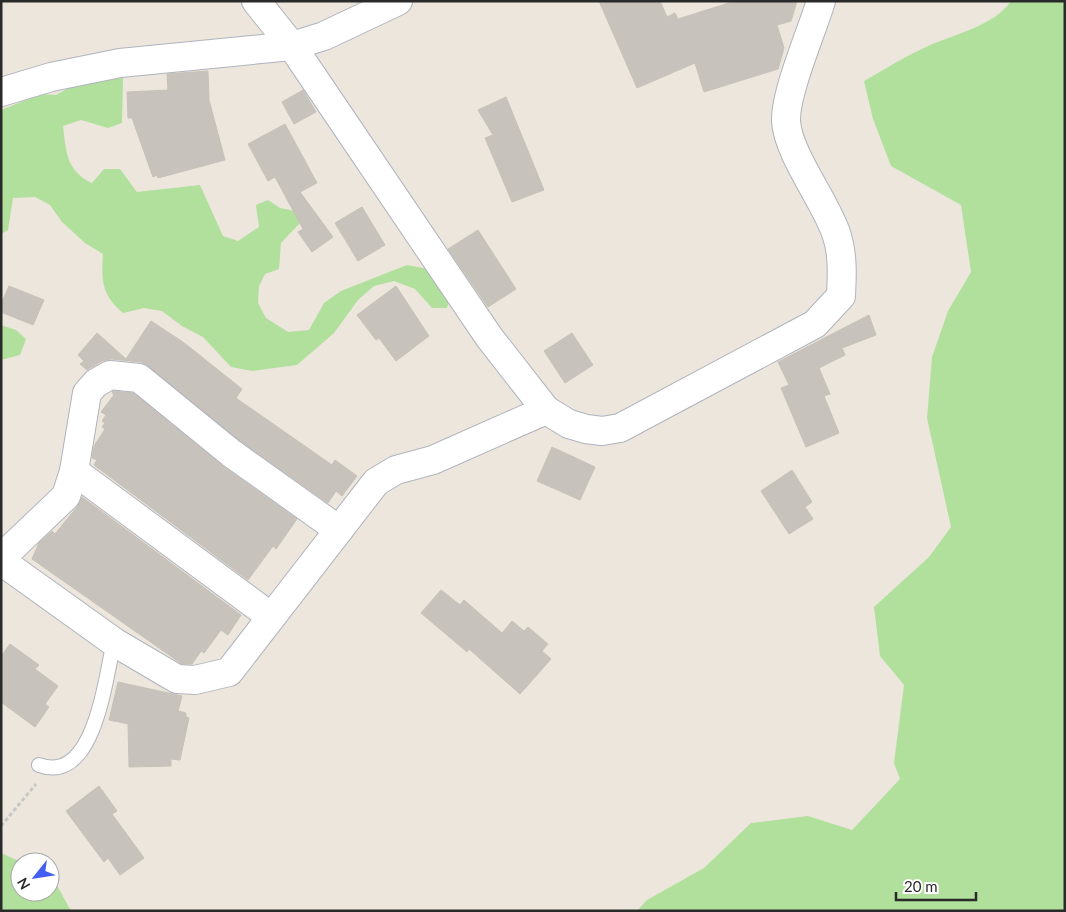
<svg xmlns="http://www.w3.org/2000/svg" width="1066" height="912" font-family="Lato,sans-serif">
<rect width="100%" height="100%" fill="#ece6dd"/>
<g fill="#b1e09c">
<path d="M1011 1H1065V911H637L647 900 704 868 751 823 808 816 852 830 900 779 894 763 904 685 880 656 874 607 929 557 951 527 927 418 932 357 948 311 971 272 961 205 891 166 873 119 864 81C885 69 906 56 928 46 955 34 994 26 1011 1Z"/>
<path d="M123 78 122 123 108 128 81 120 63 126C66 151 66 171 92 183L104 169H120L137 192 200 185 223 236 238 241 259 227 256 205 268 200 280 208 300 212 301 222 281 243 279 269 265 274 259 286 258 303 266 318 288 332 309 330 324 303 341 291 407 265 428 269 436 283 450 298 447 308H432L415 289 394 281 374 286 358 300 334 333 297 365 252 371 231 367 203 337 182 326 162 311 144 308 123 313C102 295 101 281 103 254L85 243 62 222 50 205 35 197 13 198 8 230 1 234V110L41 94 56 95 81 81Z"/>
<path d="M1 325 16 330 26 339 20 355 1 360Z"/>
<path d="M1 853 21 862 20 892H50V873L71 911H1Z"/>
</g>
<g fill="#c7c3bc" stroke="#c7c2b7">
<path d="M599 1H660L667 17 675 13 678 19 735 1H797L791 21 777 25 784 48 778 69 704 92 695 63 637 88Z"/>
<path d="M208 71 209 100 225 160 158 178 157 175 153 177 132 118H128L127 92 168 90 167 74Z"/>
<path d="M303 90 316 112 294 124 282 102Z"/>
<path d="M506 97 544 190 512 202 485 138 493 135 478 110Z"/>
<path d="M285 124 317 183 300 192 333 237 312 252 298 232 303 229 275 177 268 181 248 144Z"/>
<path d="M362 207 385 245 358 261 335 223Z"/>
<path d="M478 230 516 289 488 307 448 249Z"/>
<path d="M9 286 44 300 33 325 1 312V304Z"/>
<path d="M396 286 429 336 396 361 379 338 376 340 357 315Z"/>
<path d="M869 315 876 335 842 348 845 355 819 368 830 394 824 396 839 433 806 447 781 388 789 385 778 362Z"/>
<path d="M151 321 183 342 242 389 236 398 332 465 335 460 357 476 342 496 336 491 328 503 240 441 148 366 141 362 111 359 102 361 87 370 80 364 84 361 78 355 97 333 126 359Z"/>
<path d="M572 333 593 365 565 383 544 351Z"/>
<path d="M113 391 133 393 221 465 297 519 276 549 273 546 248 580 94 465 97 460 92 458 94 446 105 429 102 427 105 423 102 421 106 415 101 412 114 395 112 392Z"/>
<path d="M552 447 595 467 580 500 537 481Z"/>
<path d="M792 470 812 502 805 507 813 519 789 534 761 491Z"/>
<path d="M82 497 241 615 228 635 221 630 204 653 201 651 192 664H182L32 559 39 543 52 531 55 534 77 507Z"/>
<path d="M441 590 460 605 464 600 502 633 512 621 524 631 528 627 548 644 542 651 551 659 520 694 469 649 467 652 421 613Z"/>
<path d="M10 644 39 665 35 669 58 686 45 704 49 707 35 727 1 702V656Z"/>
<path d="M118 682 182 696 178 711 186 713V717L189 718 180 760 171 759V766L129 767 128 724 109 720Z"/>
<path d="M99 786 117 811 112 814 144 858 120 875 108 858 104 862 66 811Z"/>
</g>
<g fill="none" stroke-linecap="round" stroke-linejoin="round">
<g stroke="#b0b3bd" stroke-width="16">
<path id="lane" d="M39 765C95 785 105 678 114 642"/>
</g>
<g stroke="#b0b3bd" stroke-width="30">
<g id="street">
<path d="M256 1 292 46 489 337 546 410 569 424 586 429 602 431 620 428 815 324 841 296C842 276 843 255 837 236 827 203 788 155 786 121 785 93 812 31 821 1"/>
<path d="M1 92 51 77 120 63 292 46 324 36 398 1"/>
<path d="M74 471 270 616"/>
<path d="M1 558 66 496 74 471 87 393 96 383 110 375 139 378 231 453 339 530"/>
<path d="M1 561 114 642 177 679 195 680 229 672 376 482 396 470 433 460 546 410"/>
</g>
</g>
<path stroke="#c8c8c8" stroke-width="3" stroke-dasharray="4 2.5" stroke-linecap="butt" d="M1 826 36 784"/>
<use href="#lane" stroke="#fff" stroke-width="14"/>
<use href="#street" stroke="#fff" stroke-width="28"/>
</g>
<rect width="1066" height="912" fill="none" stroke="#2a2a2a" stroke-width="5"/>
<g transform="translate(35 877) rotate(240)"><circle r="24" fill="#ffffff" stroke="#aaaaaa"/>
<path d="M0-4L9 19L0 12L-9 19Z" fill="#435ff2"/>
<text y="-8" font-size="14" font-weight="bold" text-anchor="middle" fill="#2a2a2a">N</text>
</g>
<path d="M896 892v8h80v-8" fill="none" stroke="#2a2a2a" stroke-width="2.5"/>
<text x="904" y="892" font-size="15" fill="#2a2a2a" stroke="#ffffff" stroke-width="4" paint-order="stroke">20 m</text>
</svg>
